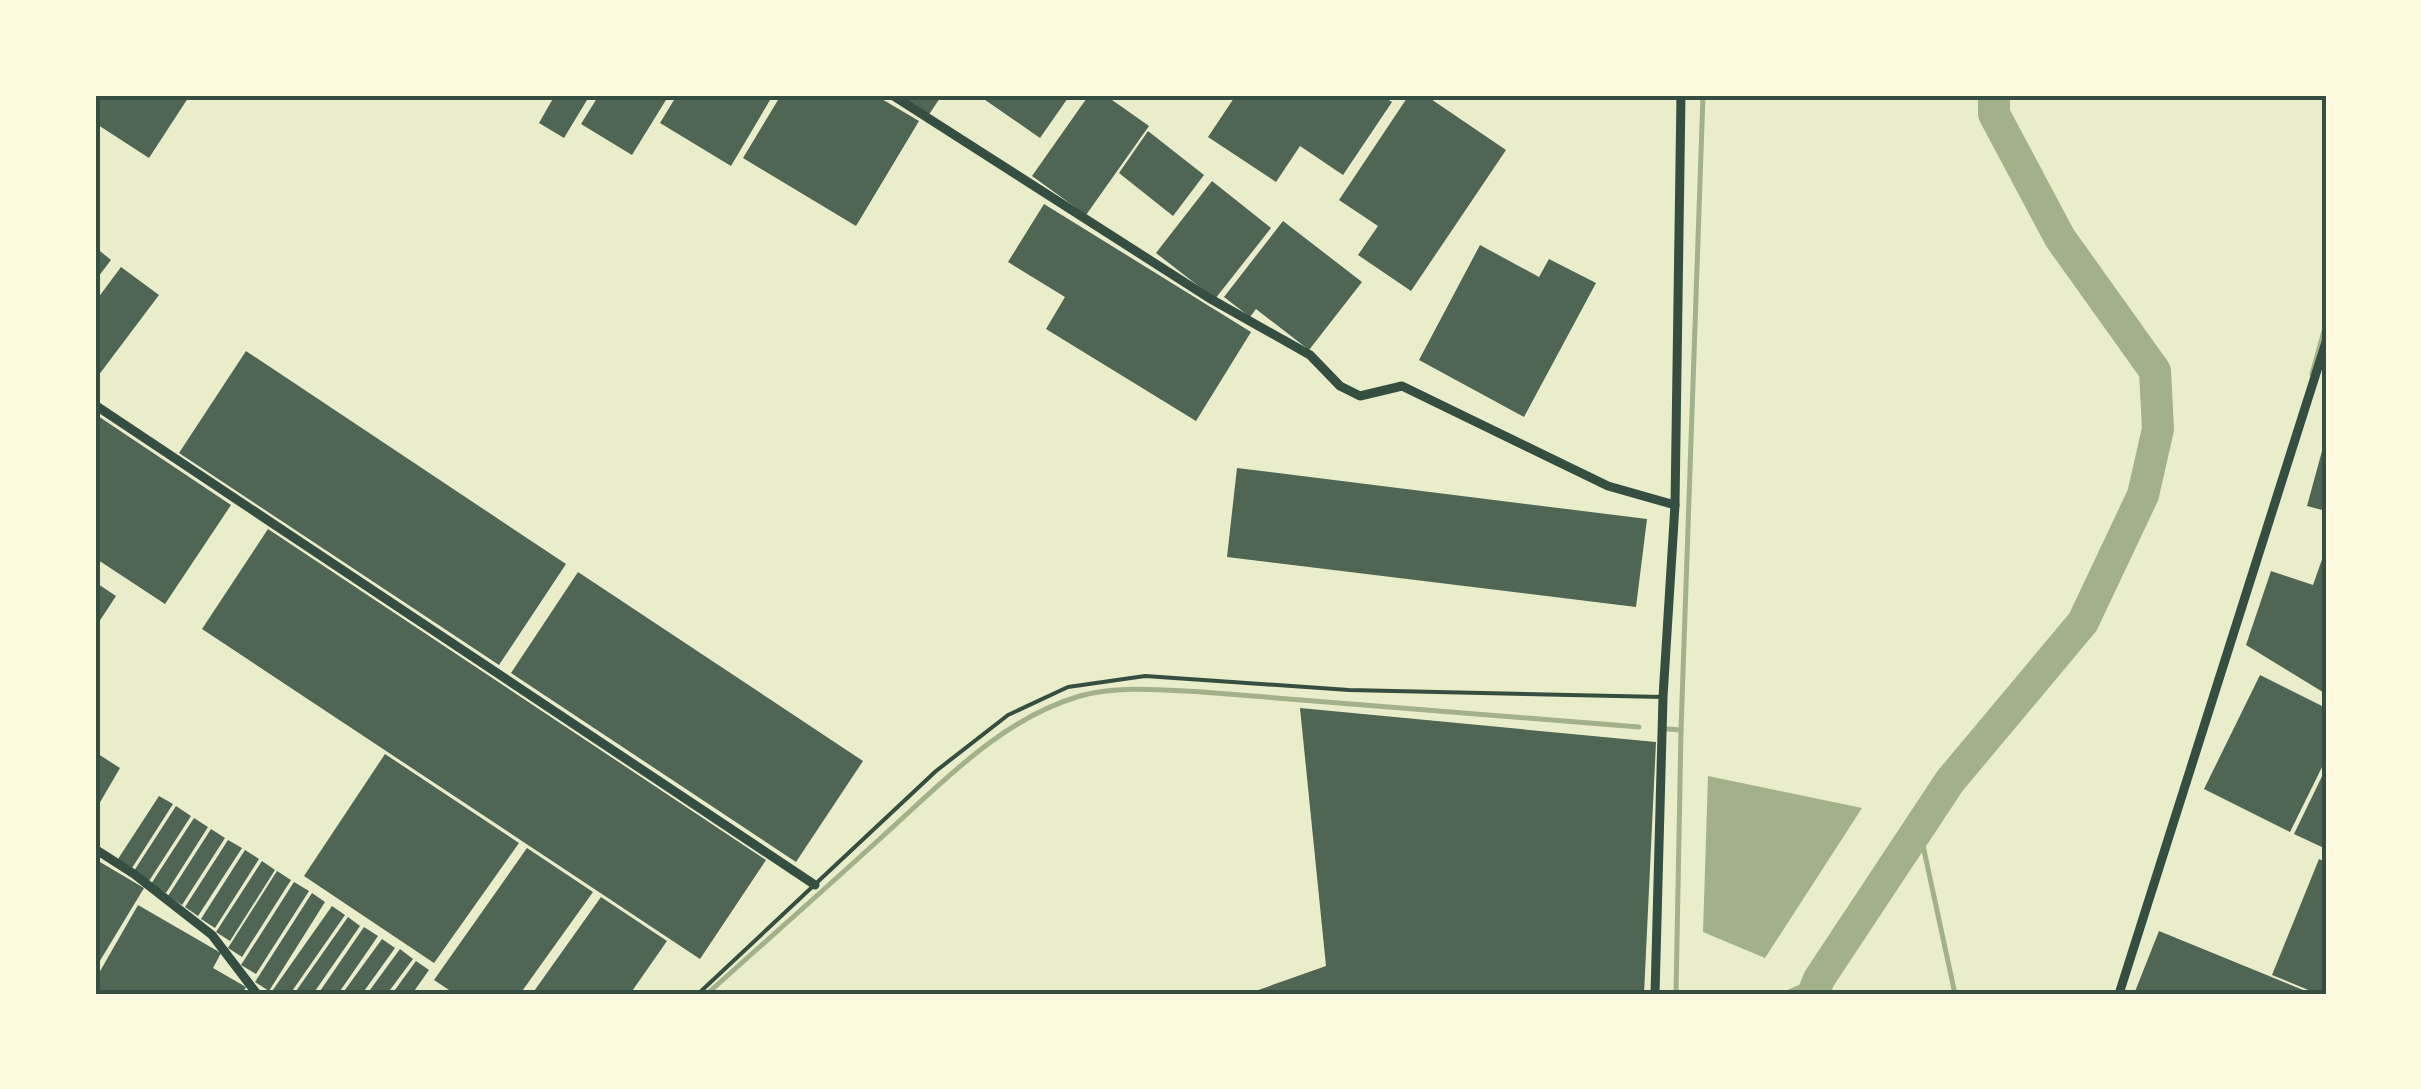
<svg xmlns="http://www.w3.org/2000/svg" width="2421" height="1089" font-family="Rubik,sans-serif">
<rect width="100%" height="100%" fill="#e9edc9"/>
<path fill="#a3b18a" d="M1708 776 1862 808 1765 958 1703 932Z"/>
<g fill="none" stroke-linecap="round" stroke-linejoin="round">
<g stroke="#a3b18a" stroke-width="5">
<path d="M2312 374 2326 324"/>
<path d="M1668 729 1681 730"/>
<path d="M1919 827 1955 994"/>
<path d="M707 994C766 941 825 889 883 836 943 782 1001 719 1080 696 1119 685 1163 690 1202 692L1639 727"/>
<path d="M1676 994 1681 730 1703 95"/>
<path d="M1784 994 1819 979"/>
</g>
<path stroke="#a3b18a" stroke-width="32" d="M1813 994 1819 979 1950 781 2083 622 2143 495 2158 429 2155 371 2060 238 1994 114V95"/>
</g>
<g fill="#4f6655">
<path d="M95 95H190L149 158 95 123Z"/>
<path d="M555 95H590L564 138 539 123Z"/>
<path d="M599 95H669L632 155 581 124Z"/>
<path d="M677 95H773L731 166 660 123Z"/>
<path d="M781 95H875L919 121 856 226 743 158Z"/>
<path d="M903 95H942L928 116 901 97Z"/>
<path d="M978 95H1070L1040 138Z"/>
<path d="M1089 95H1105L1149 126 1086 215 1032 176Z"/>
<path d="M1236 95H1381L1392 102 1343 175 1300 146 1276 182 1208 137Z"/>
<path d="M1409 95H1425L1506 150 1411 291 1358 255 1378 226 1339 200Z"/>
<path d="M1148 131 1204 175 1173 216 1119 173Z"/>
<path d="M1212 181 1271 228 1215 299 1156 253Z"/>
<path d="M1044 204 1251 332 1196 421 1046 329 1065 297 1008 262Z"/>
<path d="M1283 221 1362 282 1309 350 1256 309 1250 317 1224 297Z"/>
<path d="M1480 245 1539 277 1549 259 1596 283 1524 417 1419 360Z"/>
<path d="M95 247 111 260 95 281Z"/>
<path d="M121 267 159 295 95 380V302Z"/>
<path d="M246 351 566 564 499 665 179 453Z"/>
<path d="M95 414 231 505 165 604 95 558Z"/>
<path d="M2325 440H2326V511L2307 506Z"/>
<path d="M1237 468 1647 519 1636 607 1227 557Z"/>
<path d="M268 529 766 860 700 959 202 629Z"/>
<path d="M2326 548V694L2246 645 2271 571 2313 585Z"/>
<path d="M578 572 863 761 796 862 511 673Z"/>
<path d="M95 582 116 596 95 628Z"/>
<path d="M2260 675 2326 708V759L2290 832 2204 789Z"/>
<path d="M1300 708 1656 742 1644 994H1247L1326 966Z"/>
<path d="M95 752 120 768 95 811Z"/>
<path d="M385 754 519 843 434 963 304 876Z"/>
<path d="M2326 768V849L2294 834Z"/>
<path d="M159 796 173 804 132 868 118 859Z"/>
<path d="M176 806 191 816 149 881 134 871Z"/>
<path d="M194 818 208 827 166 893 151 884Z"/>
<path d="M211 829 225 838 182 905 168 896Z"/>
<path d="M228 840 242 848 198 916 185 907Z"/>
<path d="M527 848 593 892 520 994H455L434 980Z"/>
<path d="M245 850 259 859 215 928 201 919Z"/>
<path d="M95 859 144 888 95 969Z"/>
<path d="M2319 859 2326 862V994H2318L2272 975Z"/>
<path d="M262 861 275 870 230 941 216 932Z"/>
<path d="M277 871 291 880 242 957 228 948Z"/>
<path d="M294 882 309 891 256 974 241 965Z"/>
<path d="M312 893 325 902 269 991 255 982Z"/>
<path d="M601 897 667 941 630 994H532Z"/>
<path d="M138 905 221 953 213 968 246 987 242 994H95V980Z"/>
<path d="M332 906 345 915 290 994H270Z"/>
<path d="M348 917 360 926 313 994H294Z"/>
<path d="M364 927 378 936 338 994H318Z"/>
<path d="M2159 931 2313 994H2134Z"/>
<path d="M382 939 395 948 362 994H342Z"/>
<path d="M400 949 413 959 387 994H367Z"/>
<path d="M416 961 429 970 412 994H392Z"/>
</g>
<g fill="none" stroke-linecap="round" stroke-linejoin="round">
<path stroke="#344e41" stroke-width="4" d="M698 994 936 771 1008 715 1068 687 1145 676 1349 690 1663 697"/>
<g stroke="#344e41" stroke-width="9">
<path d="M892 95 1209 298 1310 355 1340 386 1360 396 1402 386 1608 486 1675 505"/>
<path d="M95 405 815 885"/>
<path d="M95 849 134 874 212 935 257 994"/>
<path d="M1655 994 1663 697 1675 505 1681 95"/>
<path d="M2119 994 2326 342"/>
</g>
</g>
<rect width="2421" height="1089" fill="none" stroke="#fefae0" stroke-width="195"/>
<rect x="98" y="98" width="2226" height="894" fill="none" stroke="#344e41" stroke-width="4"/>
</svg>
